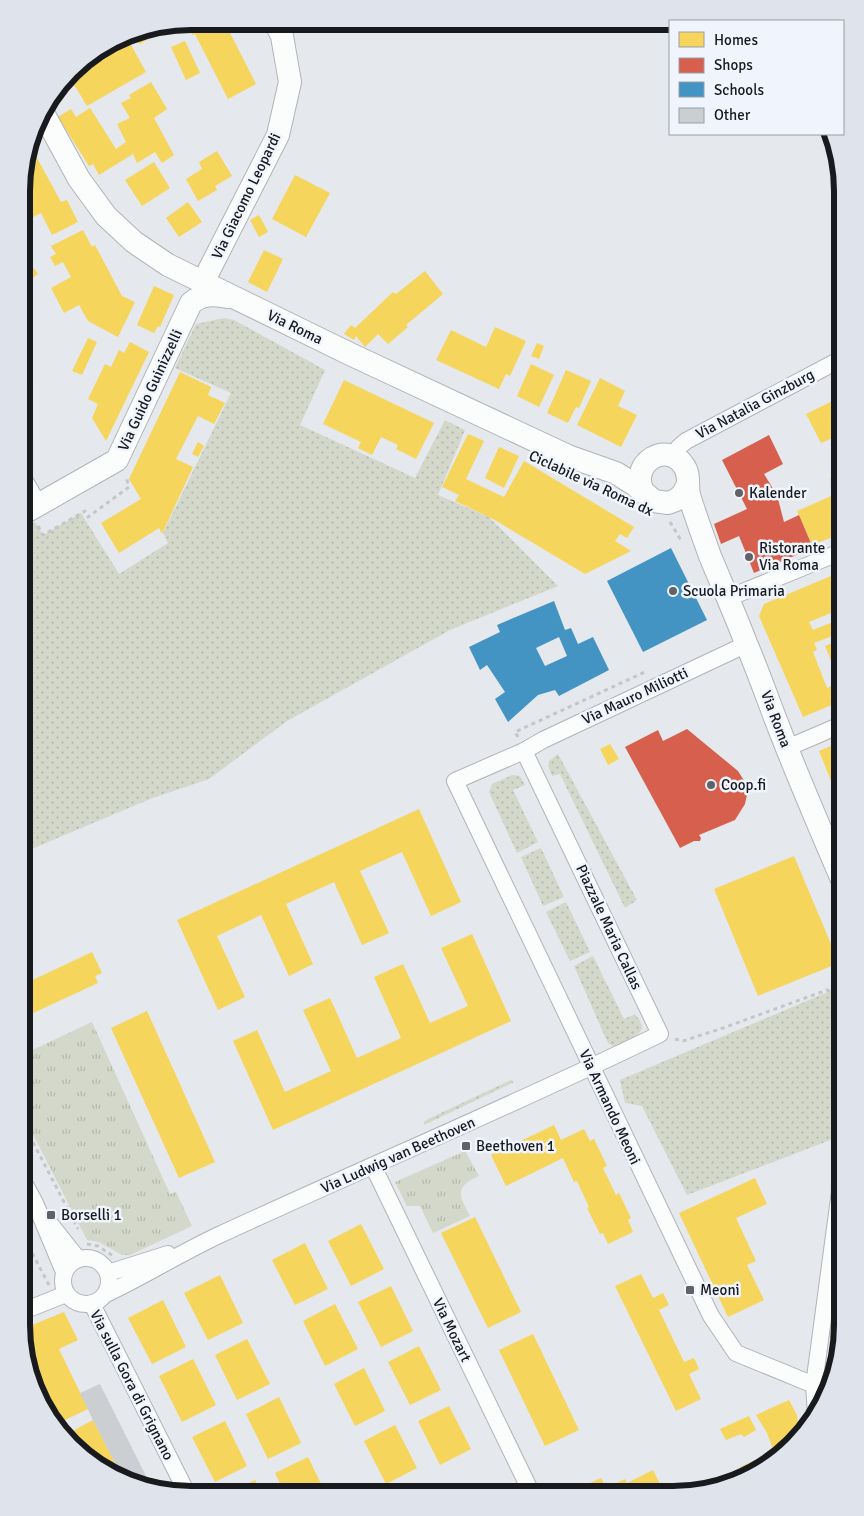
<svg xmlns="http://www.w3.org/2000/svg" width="864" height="1516" font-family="Signika,sans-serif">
<defs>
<pattern id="grass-dots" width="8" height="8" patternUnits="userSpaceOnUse" patternTransform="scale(1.25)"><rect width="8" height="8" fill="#d3d8ca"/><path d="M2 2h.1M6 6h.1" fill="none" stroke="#b4b9ad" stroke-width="1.8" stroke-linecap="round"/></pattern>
<pattern id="park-tufts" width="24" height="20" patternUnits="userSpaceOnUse" patternTransform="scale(1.25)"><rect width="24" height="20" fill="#d3d8ca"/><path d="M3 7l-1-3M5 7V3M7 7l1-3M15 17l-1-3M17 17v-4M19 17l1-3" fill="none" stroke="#b4b9ad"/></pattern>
</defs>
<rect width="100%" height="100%" fill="#e5e8ec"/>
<g fill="url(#grass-dots)">
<path d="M224 318 234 320 325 370 300 425 415 478 445 420 465 430 438 495 489 517 558 586 450 630 287 721 209 779 150 799 22 853V529L35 522 43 535 81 513 119 574 168 543 163 533 231 393 175 368 196 324Z"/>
<path d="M558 754 637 900 625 908 560 774 552 776 548 765 549 761Z"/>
<path d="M512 775 520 776 525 785 513 790 538 842 517 853 489 792 492 784Z"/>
<path d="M541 848 564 897 543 906 521 857Z"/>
<path d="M566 902 590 952 570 961 546 912Z"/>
<path d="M593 956 624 1019 635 1014C638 1018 642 1023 642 1028 641 1035 622 1045 616 1046 611 1047 608 1043 606 1039L574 966Z"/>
<path d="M842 986V1067L833 1139 687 1195 642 1106 625 1103 620 1080Z"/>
<path d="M511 1080 514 1082 424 1125V1122L428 1119Z"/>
</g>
<g fill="url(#park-tufts)">
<path d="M92 1022 170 1194 176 1192 192 1226 130 1255H122L99 1242 87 1240 22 1113V1055Z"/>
<path d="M465 1151 479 1176C454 1187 459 1195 470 1216L433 1233 420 1206H407L395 1182Z"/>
</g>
<g fill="#f6d55c">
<path d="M191 21H224L256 84 228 99 195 34 192 35 186 22Z"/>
<path d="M146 30 150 38 140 44 130 38 128 34Z"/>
<path d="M185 41 200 73 186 80 171 47Z"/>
<path d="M130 43 146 72 87 106 70 78Z"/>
<path d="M151 82 167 109 154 118 174 155 162 163 155 152 137 163 133 154 99 175 93 164 89 166 58 117 71 109 76 117 90 108 116 149 126 142 117 124 130 118 121 103 131 98 129 95Z"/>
<path d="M30 145 61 202 67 200 78 222 52 235 41 213 29 219 23 205V169Z"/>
<path d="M217 151 232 176 215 186 217 190 198 201 186 179 202 169 199 162Z"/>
<path d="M154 162 170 188 142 206 125 180Z"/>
<path d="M295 175 330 193 306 237 272 219Z"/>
<path d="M188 202 202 222 179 237 166 218Z"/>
<path d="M259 215 268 232 259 237 250 220Z"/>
<path d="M83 230 92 247 95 245 122 296 135 302 118 337 88 321 79 305 64 313 51 288 71 277 63 262 55 266 50 257 56 254 51 246Z"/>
<path d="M264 250 283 259 267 292 248 282Z"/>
<path d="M34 268 38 274 26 282 30 288 23 292V275Z"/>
<path d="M425 271 443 294 406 325 408 327 388 344 378 334 365 347 356 336 354 340 344 334 351 325 355 328 393 292 396 294Z"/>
<path d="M154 286 174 295 160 327 158 326 154 333 137 325Z"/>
<path d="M495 327 526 341 510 376 506 374 499 389 436 360 451 330 486 347Z"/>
<path d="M88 338 97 342 82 375 72 371Z"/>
<path d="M130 342 149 352 106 441 92 418 98 404 88 399 105 364 111 367 119 350 124 353Z"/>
<path d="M537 343 544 346 539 359 531 356Z"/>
<path d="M531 364 554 375 539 407 517 396Z"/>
<path d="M566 370 591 381 579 408 576 407 568 423 547 413Z"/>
<path d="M180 372 211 387 208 395 225 403 214 424 198 416 176 459 193 467 162 534 159 528 119 553 101 523 141 499 129 479Z"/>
<path d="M600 378 625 391 618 406 637 415 621 447 577 425Z"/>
<path d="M344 380 434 423 416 459 396 449 398 445 381 437 372 455 358 448 361 442 323 424Z"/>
<path d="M843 396V426L833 432 835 437 821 443 806 414Z"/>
<path d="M468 434 484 441 466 479 504 497 524 461 634 527 627 538 620 534 615 541 631 551 585 574 493 519 455 501 459 495 442 487Z"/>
<path d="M198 442 204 446 198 457 192 454Z"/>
<path d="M499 447 519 456 504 488 485 478Z"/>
<path d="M840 475 843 482V533L812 545 797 511 836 494 830 479Z"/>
<path d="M843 571V608L809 622 813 630 843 618V632L814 643 817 650 813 652 827 688 840 682 825 646 835 642 843 661V691L830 696 834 704 803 717 759 616 764 604Z"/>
<path d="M843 741V808H842L819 751Z"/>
<path d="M610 744 619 759 608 765 600 749Z"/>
<path d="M419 809 461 902 431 916 402 852 360 871 389 933 362 945 334 882 286 904 313 964 289 976 261 915 217 936 245 997 218 1010 177 920Z"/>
<path d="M794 856 839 963 758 996 714 889Z"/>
<path d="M472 934 511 1021 273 1130 233 1041 257 1030 285 1092 331 1071 303 1010 330 998 357 1058 401 1038 374 977 403 964 430 1023 468 1006 441 948Z"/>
<path d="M92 952 102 973 95 976 98 983 29 1015 22 1000V985Z"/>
<path d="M147 1011 215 1162 179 1178 111 1028Z"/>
<path d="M554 1125 561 1140 584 1129 590 1141 594 1139 607 1166 603 1168 616 1195 619 1193 631 1218 628 1220 633 1232 608 1244 603 1233 600 1234 587 1208 589 1207 577 1181 574 1182 563 1158 506 1186 491 1155Z"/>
<path d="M755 1178 767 1204 736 1218 756 1261 747 1265 764 1300 728 1317 679 1213Z"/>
<path d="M475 1217 521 1312 488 1328 441 1233Z"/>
<path d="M361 1224 384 1269 351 1286 328 1241Z"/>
<path d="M305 1243 328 1289 295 1305 272 1260Z"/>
<path d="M641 1274 653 1298 663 1293 669 1305 659 1310 684 1362 694 1358 699 1369 689 1374 701 1399 676 1411 615 1286Z"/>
<path d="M220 1275 243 1323 208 1340 184 1293Z"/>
<path d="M391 1286 413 1331 381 1347 358 1302Z"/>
<path d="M163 1300 186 1347 152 1364 128 1318Z"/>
<path d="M335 1304 358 1349 325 1366 303 1321Z"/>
<path d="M64 1312 78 1340 59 1349 88 1409 63 1421 69 1433 93 1420 120 1473 87 1460 79 1451 69 1433 64 1436 56 1428 30 1380 22 1329Z"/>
<path d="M533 1334 579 1430 545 1446 499 1350Z"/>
<path d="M247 1339 270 1384 237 1400 215 1355Z"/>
<path d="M419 1346 441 1390 410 1405 388 1362Z"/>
<path d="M193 1359 216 1405 182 1422 159 1376Z"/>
<path d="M364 1368 385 1411 355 1426 334 1384Z"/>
<path d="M279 1397 301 1443 268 1459 246 1414Z"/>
<path d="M789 1400 797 1415 799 1432 793 1434 796 1440 776 1460 745 1476 740 1467 755 1460 757 1462 774 1452 767 1433 756 1415Z"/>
<path d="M449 1406 471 1449 440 1465 418 1421Z"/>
<path d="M749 1416 756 1430 744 1437 741 1434 726 1440 720 1429Z"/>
<path d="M225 1421 247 1466 215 1482 192 1437Z"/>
<path d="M395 1425 417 1468 386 1484 364 1441Z"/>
<path d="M308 1457 326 1494H285L275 1473Z"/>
<path d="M653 1470 663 1490 654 1495 566 1494 601 1478 606 1488 625 1479 627 1483Z"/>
<path d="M255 1480 262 1494 229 1493Z"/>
</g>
<g fill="#d6604d">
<path d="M769 435 783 464 764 474 777 495 784 522 799 515 813 548 754 573 739 536 721 544 714 524 747 509 722 460Z"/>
<path d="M687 729 738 771 745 782 747 795 745 804 735 820 699 835 701 838 700 841H694L680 848 625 747 658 730 663 741Z"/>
</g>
<g fill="#4393c3" fill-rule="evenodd">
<path d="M671 548 707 620 643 652 607 581Z"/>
<path d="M554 601 565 630 571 628 578 644 593 637 609 670 559 696 555 690 538 695 508 722 495 699 505 692 487 665 480 670 469 647 500 632 497 625ZM559 637 567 656 545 666 536 648Z"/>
</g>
<path fill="#cccfd1" d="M100 1384 151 1486 120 1473 93 1420 80 1393Z"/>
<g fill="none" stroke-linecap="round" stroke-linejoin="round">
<g stroke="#b1b3b6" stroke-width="18">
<g id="street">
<path d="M673 456 679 447 686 441 843 358"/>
<path d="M22 476 39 505"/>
<path d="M728 598 843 551"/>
<path d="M747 644 543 740 524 751 455 781 711 1316 736 1353 814 1385"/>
<path d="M787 748 843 724"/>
<path d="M373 1166 532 1494"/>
<path d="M21 1177 35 1203 64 1272"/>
<path d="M48 1221 78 1259"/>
<circle cx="86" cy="1281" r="23"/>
<path d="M108 1273 168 1254"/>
<path d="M106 1294C144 1276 179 1254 217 1236 364 1168 514 1105 660 1034L524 751"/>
<path d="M92 1304 187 1493"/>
<path d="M21 1312 66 1294"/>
<path d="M816 1414 814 1385 842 1176"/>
</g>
</g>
<g stroke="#b1b3b6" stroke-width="24">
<g id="secondary">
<path d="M42 111 79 179 106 216 134 242 168 265 350 354 568 456 616 473 635 485 654 501 668 503 676 500 683 494 687 486"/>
<path d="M203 282 278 135 290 82 282 36 275 22"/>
<path d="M643 492C629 462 668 440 684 466 690 474 687 485 689 495 695 515 703 536 710 556 722 585 735 614 746 643 758 671 768 700 779 728 799 780 821 831 843 882"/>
<path d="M22 514 117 460 191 303C202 294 214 294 228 297"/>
</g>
</g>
<g stroke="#c5c6c7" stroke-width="3" stroke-dasharray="4 4" stroke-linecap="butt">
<path d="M670 522 682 542"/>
<path d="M38 526 43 535 85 511 88 517 129 487 126 476"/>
<path d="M518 737 515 732 645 672"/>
<path d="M675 1039 683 1041 723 1028 827 990 842 996"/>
<path d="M22 1121 78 1229"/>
<path d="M21 1232 49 1285"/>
<path d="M87 1244 98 1246 113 1256"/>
</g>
<use href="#street" stroke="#fbfcfc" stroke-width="16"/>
<use href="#secondary" stroke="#fbfcfc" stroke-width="22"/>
</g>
<g fill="#606265" stroke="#f0f5fd" stroke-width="2">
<circle cx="739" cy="493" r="5"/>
<circle cx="749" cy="557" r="5"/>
<circle cx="673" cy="591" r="5"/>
<circle cx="711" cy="785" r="5"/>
<rect x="461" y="1141" width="10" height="10" rx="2.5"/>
<rect x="46" y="1210" width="10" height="10" rx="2.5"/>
<rect x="685" y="1285" width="10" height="10" rx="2.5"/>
</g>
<g text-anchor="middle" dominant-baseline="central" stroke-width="5" stroke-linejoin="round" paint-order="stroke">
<g font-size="15" fill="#181a1d" stroke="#f0f5fd">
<text transform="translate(246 196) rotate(-64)">Via Giacomo Leopardi</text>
<text transform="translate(295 327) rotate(26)">Via Roma</text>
<text transform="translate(150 390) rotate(-65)">Via Guido Guinizzelli</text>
<text transform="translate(755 404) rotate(-28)">Via Natalia Ginzburg</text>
<text transform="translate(591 483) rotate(25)">Ciclabile via Roma dx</text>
<text transform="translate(635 696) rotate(-25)">Via Mauro Miliotti</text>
<text transform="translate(776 719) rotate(69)">Via Roma</text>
<text transform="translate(609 927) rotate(65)">Piazzale Maria Callas</text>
<text transform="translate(610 1107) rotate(65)">Via Armando Meoni</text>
<text transform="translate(398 1155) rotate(-24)">Via Ludwig van Beethoven</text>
<text transform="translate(452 1330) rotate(64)">Via Mozart</text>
<text transform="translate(132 1385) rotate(63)">Via sulla Gora di Grignano</text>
</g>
<g font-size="15" fill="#181a1d" stroke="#f0f5fd" text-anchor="start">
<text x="749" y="493">Kalender</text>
<text x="759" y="548">Ristorante<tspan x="759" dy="17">Via Roma</tspan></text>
<text x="683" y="591">Scuola Primaria</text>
<text x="721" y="785">Coop.fi</text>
<text x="476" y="1146">Beethoven 1</text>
<text x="61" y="1215">Borselli 1</text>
<text x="700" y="1290">Meoni</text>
</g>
</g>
<path d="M0 0H864V1516H0ZM191 30H673A161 161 0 0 1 834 191V1325A161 161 0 0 1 673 1486H191A161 161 0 0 1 30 1325V191A161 161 0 0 1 191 30Z" fill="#dfe3eb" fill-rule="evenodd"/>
<path fill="none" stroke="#181a1d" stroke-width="6" d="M191 30H673A161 161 0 0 1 834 191V1325A161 161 0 0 1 673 1486H191A161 161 0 0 1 30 1325V191A161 161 0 0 1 191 30Z"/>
<rect x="669" y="20" width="175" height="115" fill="#f0f5fd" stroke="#9a9da3"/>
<rect x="679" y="32" width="25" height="15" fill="#f6d55c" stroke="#9a9da3"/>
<text x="714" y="45" font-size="15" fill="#181a1d">Homes</text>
<rect x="679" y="58" width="25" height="15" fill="#d6604d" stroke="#9a9da3"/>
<text x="714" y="70" font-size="15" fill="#181a1d">Shops</text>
<rect x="679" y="82" width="25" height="15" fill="#4393c3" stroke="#9a9da3"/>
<text x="714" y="95" font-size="15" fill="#181a1d">Schools</text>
<rect x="679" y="108" width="25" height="15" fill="#cccfd1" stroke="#9a9da3"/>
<text x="714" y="120" font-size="15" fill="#181a1d">Other</text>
</svg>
